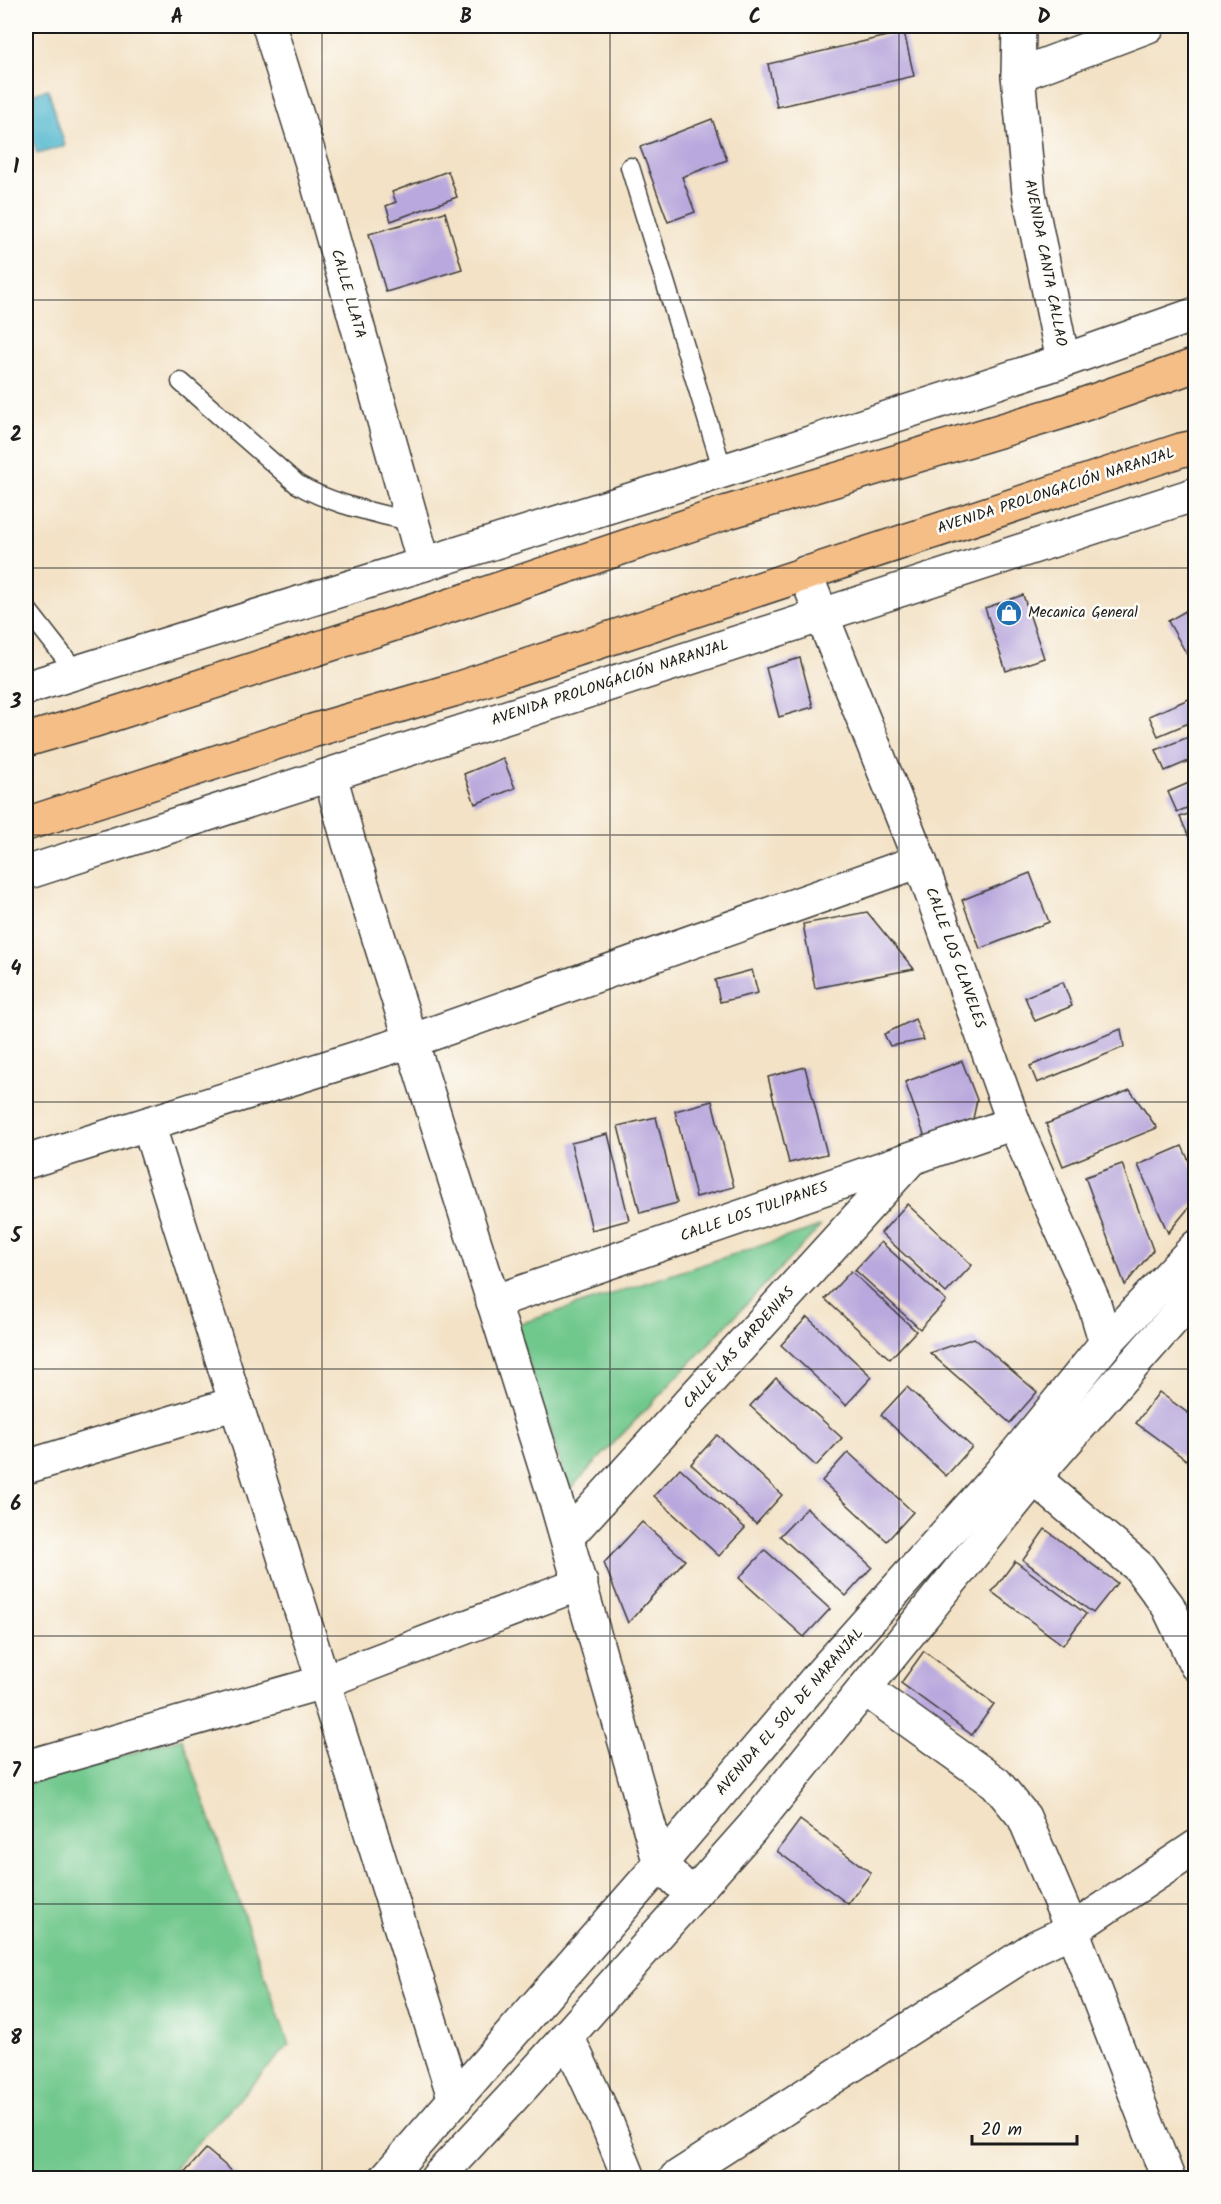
<svg xmlns="http://www.w3.org/2000/svg" width="1221" height="2204" font-family="Kalam,sans-serif">
<rect width="100%" height="100%" fill="#fdfcf7"/>
<filter id="ink" filterUnits="userSpaceOnUse"><feTurbulence type="fractalNoise" baseFrequency=".0167" numOctaves="2"/><feDisplacementMap in="SourceGraphic" scale="12" xChannelSelector="R" yChannelSelector="G"/><feConvolveMatrix kernelMatrix="1 2 1 2 8 2 1 2 1" color-interpolation-filters="sRGB"/></filter>
<filter id="wash" filterUnits="userSpaceOnUse"><feTurbulence type="fractalNoise" baseFrequency=".008" numOctaves="4" result="noise"/><feDisplacementMap in="SourceGraphic" scale="24" xChannelSelector="R" yChannelSelector="G"/><feGaussianBlur stdDeviation="1.35" result="paint"/><feColorMatrix in="noise" values="0 0 0 0 0 0 0 0 0 0 0 0 0 0 0 0 0 1.4 0 .05"/><feComposite in="paint" operator="in"/></filter>
<g filter="url(#wash)">
<rect width="100%" height="100%" fill="#f3e2c6"/>
<g fill="#71c88d" stroke="#467254" stroke-width="1.5">
<path d="M821 1226 569 1490 516 1325Z"/>
<path d="M182 1738 289 2045 165 2178H26V1784Z"/>
</g>
<path fill="#4eb6cd" stroke="#356974" stroke-width="1.5" d="M48 89 65 146 37 154 26 116V96Z"/>
<g id="blocks">
<g fill="#b9a8dd">
<path d="M904 32 914 76 777 107 768 64Z"/>
<path d="M712 119 727 160 682 177 695 212 668 222 640 147Z"/>
<path d="M448 171 457 197 391 221 386 206 396 202 392 192Z"/>
<path d="M445 212 462 269 386 292 369 234Z"/>
<path d="M1023 595 1044 658 1006 671 985 608Z"/>
<path d="M1196 605V655L1189 658 1168 621Z"/>
<path d="M800 658 813 707 779 717 766 668Z"/>
<path d="M1196 696V720L1158 736 1149 716Z"/>
<path d="M1196 734V758L1165 771 1156 750Z"/>
<path d="M503 758 515 788 475 804 464 774Z"/>
<path d="M1196 780V804L1177 812 1168 792Z"/>
<path d="M1196 811V834L1189 837 1180 817Z"/>
<path d="M1030 873 1049 922 980 949 962 900Z"/>
<path d="M867 912 914 969 815 988 803 924Z"/>
<path d="M752 970 758 993 720 1002 715 980Z"/>
<path d="M1063 982 1072 1006 1035 1021 1025 997Z"/>
<path d="M915 1019 924 1040 890 1046 884 1034Z"/>
<path d="M1121 1029 1124 1047 1037 1083 1030 1066Z"/>
<path d="M962 1061 977 1100 973 1119 925 1137 905 1082Z"/>
<path d="M805 1067 827 1154 789 1163 768 1077Z"/>
<path d="M1130 1090 1157 1128 1063 1166 1046 1124Z"/>
<path d="M712 1101 734 1187 696 1197 675 1111Z"/>
<path d="M656 1117 677 1203 640 1213 618 1126Z"/>
<path d="M608 1134 629 1220 592 1230 571 1143Z"/>
<path d="M1182 1146 1196 1176V1199L1168 1233 1138 1165Z"/>
<path d="M1122 1164 1153 1250 1125 1285 1085 1177Z"/>
<path d="M907 1204 972 1265 946 1293 881 1233Z"/>
<path d="M881 1242 946 1301 920 1329 855 1270Z"/>
<path d="M851 1271 916 1331 890 1359 825 1299Z"/>
<path d="M807 1317 872 1377 846 1405 781 1345Z"/>
<path d="M974 1338 1037 1392 1010 1423 930 1353Z"/>
<path d="M776 1378 842 1438 816 1466 750 1406Z"/>
<path d="M907 1387 972 1447 946 1476 881 1415Z"/>
<path d="M1159 1392 1196 1419V1467L1136 1423Z"/>
<path d="M717 1435 782 1495 756 1524 691 1464Z"/>
<path d="M848 1452 913 1512 887 1541 822 1481Z"/>
<path d="M680 1468 745 1528 719 1556 654 1496Z"/>
<path d="M807 1508 872 1567 846 1596 780 1536Z"/>
<path d="M642 1522 685 1560 628 1623 604 1563Z"/>
<path d="M1045 1529 1117 1583 1093 1613 1023 1560Z"/>
<path d="M765 1550 830 1609 804 1637 739 1578Z"/>
<path d="M1015 1561 1086 1614 1063 1645 992 1592Z"/>
<path d="M924 1651 994 1704 972 1735 901 1683Z"/>
<path d="M800 1820 871 1873 848 1904 777 1851Z"/>
<path d="M206 2149 240 2178H180Z"/>
</g>
</g>
</g>
<g filter="url(#ink)">
<use href="#blocks" fill-opacity="0" stroke="#3c3a36" stroke-width="1.5"/>
<g fill="none" stroke-linecap="round" stroke-linejoin="round">
<g stroke="#3c3a36" stroke-width="21">
<g id="service">
<path d="M630 167 723 471"/>
<path d="M181 382 297 484C333 505 373 512 412 522"/>
<path d="M26 608 76 672"/>
</g>
</g>
<g stroke="#3c3a36" stroke-width="36">
<g id="minor">
<path d="M1019 26 1018 75 1029 193 1063 361 1196 314"/>
<path d="M1018 75 1148 26"/>
<path d="M805 573 920 861 1014 1123 1093 1300 1106 1343"/>
<path d="M330 775 349 843 556 1501 660 1864 692 1895"/>
<path d="M148 1124 455 2100"/>
<path d="M26 1162 411 1041 920 861"/>
<path d="M493 1302 1014 1123"/>
<path d="M26 1467 236 1403"/>
<path d="M1034 1478 1139 1567 1168 1606 1196 1665"/>
<path d="M567 1537 909 1161"/>
<path d="M865 1689 996 1783 1024 1817 1072 1930 1168 2178"/>
<path d="M26 1767 323 1682 581 1583"/>
<path d="M567 2036 604 2116 629 2178"/>
<path d="M676 2178 1036 1947 1072 1930 1196 1847"/>
</g>
</g>
<g stroke="#3c3a36" stroke-width="36">
<g id="tertiary">
<path d="M269 26 313 167 424 564"/>
<path d="M26 688 723 471 1063 361"/>
<path d="M26 873 1196 494"/>
<path d="M386 2178 660 1864 820 1675 1002 1471 1106 1343 1196 1247"/>
<path d="M437 2178 523 2086 752 1828 1034 1478 1196 1293"/>
</g>
</g>
<g stroke="#3c3a36" stroke-width="36">
<g id="primary">
<path d="M26 740 92 721 425 614 728 512 1059 413 1196 365"/>
<path d="M26 824 312 731 453 690 1181 450 1196 447"/>
</g>
</g>
<use href="#service" stroke="#fff" stroke-width="18"/>
<use href="#minor" stroke="#fff" stroke-width="33"/>
<use href="#tertiary" stroke="#fff" stroke-width="33"/>
<use href="#primary" stroke="#f6be87" stroke-width="33"/>
</g>
</g>
<path fill="none" stroke="#1c1c1c" stroke-width="1.5" stroke-opacity="0.55" d="M322 26V2178M610 26V2178M899 26V2178M26 300H1196M26 568H1196M26 835H1196M26 1102H1196M26 1369H1196M26 1636H1196M26 1904H1196"/>
<defs>
<g id="shop-disc" transform="scale(1.35)"><circle r="9.5" fill="#1f6fb2" stroke="#fdfcf7"/><path d="M-5-2.5h2.3a2.7 3.5 0 0 1 5.4 0H5L5.5 6h-11ZM-1.5-2.5h3a1.5 2.3 0 0 0-3 0Z" fill="#fff"/></g>
</defs>
<g fill-rule="evenodd">
<use href="#shop-disc" x="1009" y="613"/>
</g>
<g text-anchor="middle" dominant-baseline="central" stroke-width="5" stroke-linejoin="round" paint-order="stroke">
<g font-size="15" fill="#1c1c1c" stroke="#fdfcf7">
<text transform="translate(1045 263) rotate(79)">AVENIDA CANTA CALLAO</text>
<text transform="translate(348 294) rotate(74)">CALLE LLATA</text>
<text transform="translate(1056 491) rotate(-18)">AVENIDA PROLONGACIÓN NARANJAL</text>
<text transform="translate(610 683) rotate(-18)">AVENIDA PROLONGACIÓN NARANJAL</text>
<text transform="translate(955 958) rotate(70)">CALLE LOS CLAVELES</text>
<text transform="translate(754 1212) rotate(-19)">CALLE LOS TULIPANES</text>
<text transform="translate(739 1348) rotate(-48)">CALLE LAS GARDENIAS</text>
<text transform="translate(790 1712) rotate(-49)">AVENIDA EL SOL DE NARANJAL</text>
</g>
<g font-size="15" fill="#1c1c1c" stroke="#fdfcf7" text-anchor="start">
<text x="1028" y="613">Mecanica General</text>
</g>
</g>
<rect width="1221" height="2204" fill="none" stroke="#fdfcf7" stroke-width="66"/>
<path d="M972 2135v9h105v-9" fill="none" stroke="#1c1c1c" stroke-width="3"/>
<text x="981" y="2135" font-size="18" fill="#1c1c1c" stroke="#fdfcf7" stroke-width="4.5" paint-order="stroke">20 m</text>
<rect x="33" y="33" width="1155" height="2138" fill="none" stroke="#1c1c1c" stroke-width="2"/>
<g font-size="20" text-anchor="middle" font-weight="bold" fill="#1c1c1c">
<text x="177" y="23">A</text>
<text x="466" y="23">B</text>
<text x="755" y="23">C</text>
<text x="1044" y="23">D</text>
<text x="16" y="173">1</text>
<text x="16" y="441">2</text>
<text x="16" y="708">3</text>
<text x="16" y="975">4</text>
<text x="16" y="1242">5</text>
<text x="16" y="1510">6</text>
<text x="16" y="1777">7</text>
<text x="16" y="2044">8</text>
</g>
</svg>
